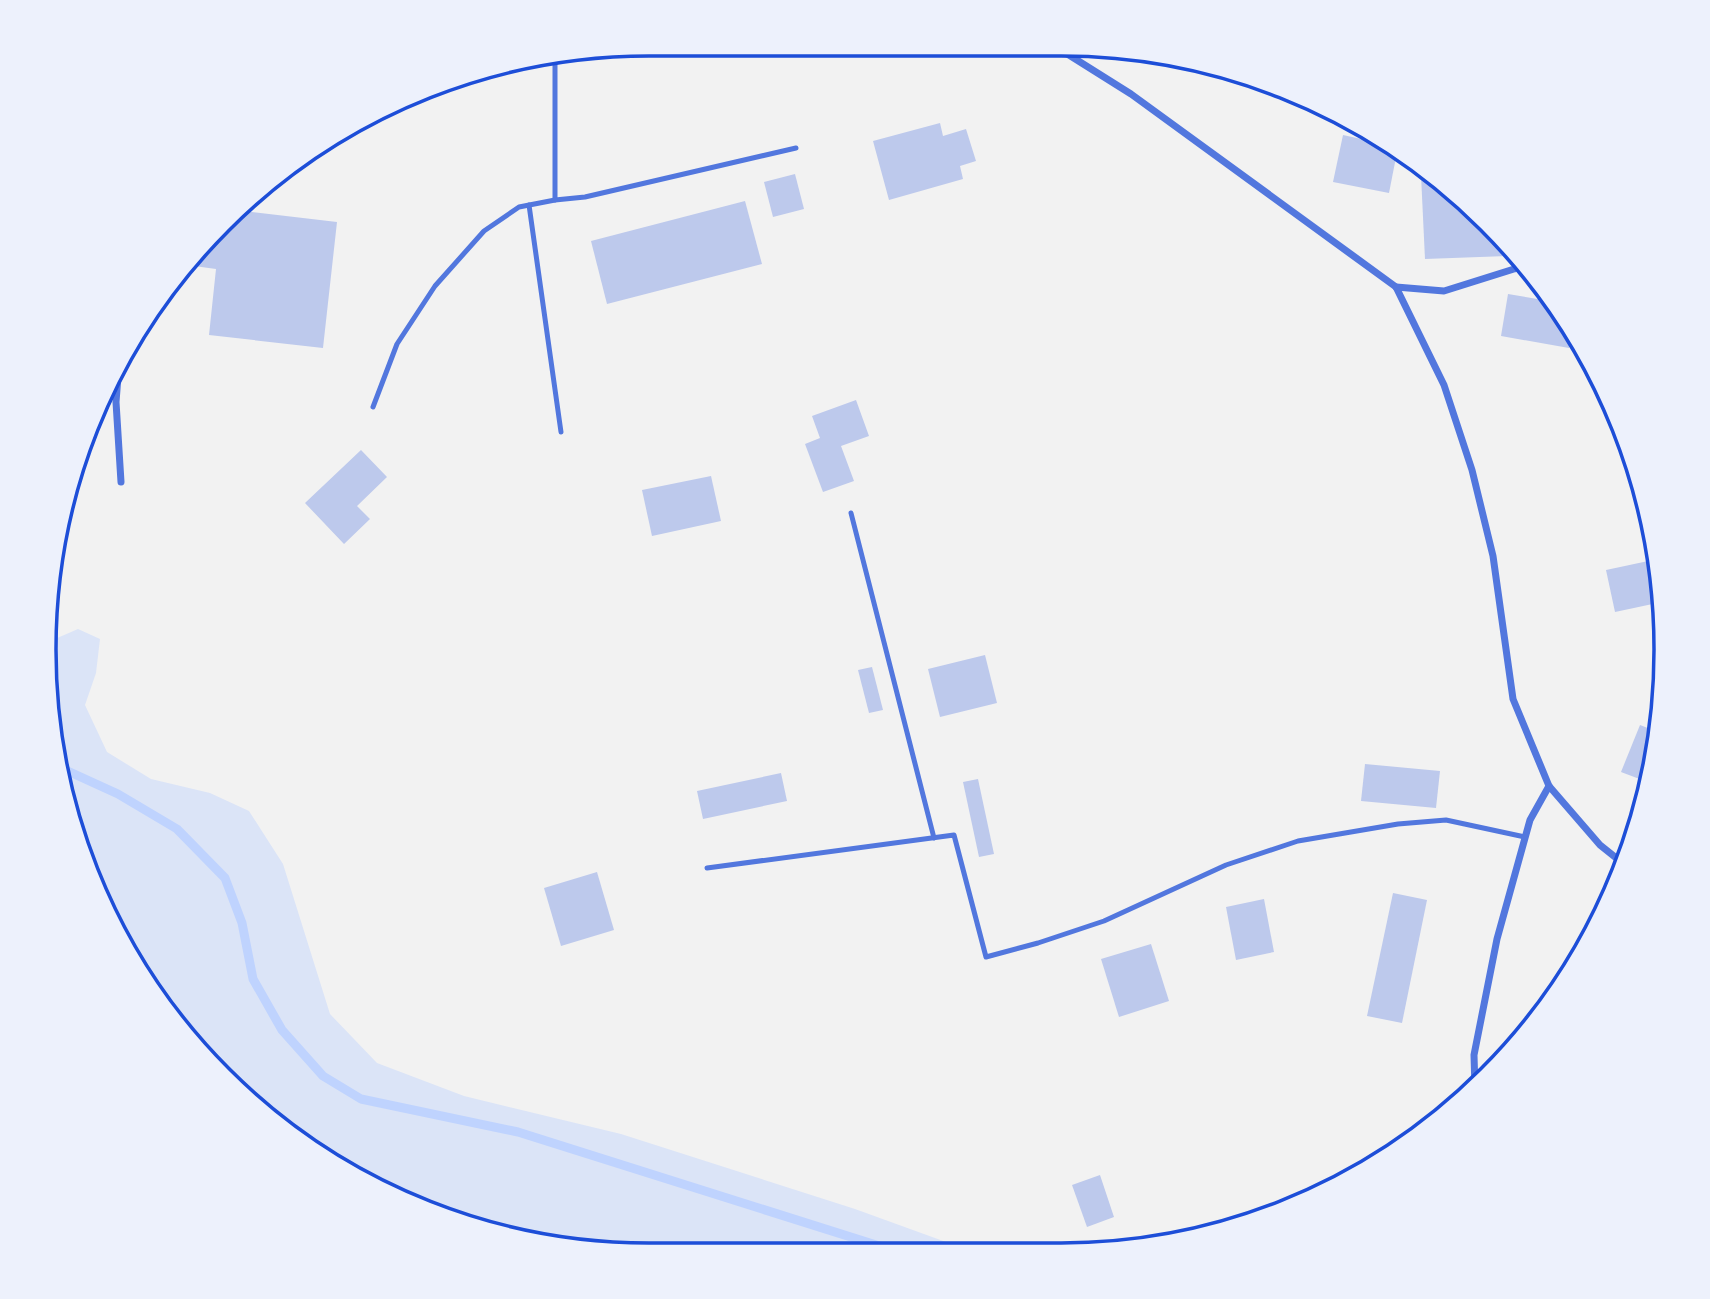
<svg xmlns="http://www.w3.org/2000/svg" width="1710" height="1299" font-family="Arial,sans-serif">
<rect width="100%" height="100%" fill="#f2f2f2"/>
<path fill="#dbe4f7" d="M78 629 100 639 96 673 85 705 107 752 151 779 210 793 249 811 283 864 330 1014 377 1063 464 1096 621 1134 855 1209 968 1250H570L418 1209 313 1153 221 1078 146 986 76 845 45 689 48 642Z"/>
<g fill="none" stroke-linecap="round" stroke-linejoin="round">
<path stroke="#bfd3fe" stroke-width="9" d="M61 768 118 794 177 829 225 878 242 923 253 979 282 1030 323 1076 361 1099 518 1132 892 1250"/>
</g>
<g fill="#bdc9ec">
<path d="M940 123 943 136 966 129 976 161 960 166 963 179 889 200 873 141Z"/>
<path d="M1343 135 1398 147 1389 193 1333 182Z"/>
<path d="M795 174 804 209 773 217 764 182Z"/>
<path d="M1421 175H1432L1489 221 1506 242 1507 256 1425 259Z"/>
<path d="M745 201 762 264 607 304 591 241Z"/>
<path d="M235 210 337 222 323 348 209 335 216 269 194 266 195 258 221 221Z"/>
<path d="M1508 294 1555 302 1572 328 1569 348 1501 336Z"/>
<path d="M856 400 869 436 841 446 854 481 823 492 805 444 820 438 812 416Z"/>
<path d="M361 450 387 477 357 506 370 519 344 544 305 503Z"/>
<path d="M711 476 721 521 652 536 642 490Z"/>
<path d="M1653 560 1662 602 1615 612 1606 570Z"/>
<path d="M985 655 997 703 940 717 928 669Z"/>
<path d="M872 667 883 710 869 713 858 670Z"/>
<path d="M1640 725 1658 732 1655 767 1650 783 1621 772Z"/>
<path d="M1365 764 1440 771 1436 808 1361 801Z"/>
<path d="M781 773 787 801 703 819 697 791Z"/>
<path d="M978 779 994 854 979 857 963 782Z"/>
<path d="M597 872 614 930 561 946 544 888Z"/>
<path d="M1393 893 1427 900 1402 1023 1367 1016Z"/>
<path d="M1264 899 1274 952 1236 960 1226 907Z"/>
<path d="M1151 944 1169 1001 1119 1017 1101 959Z"/>
<path d="M1100 1175 1114 1217 1087 1227 1072 1185Z"/>
</g>
<g fill="none" stroke-linecap="round" stroke-linejoin="round">
<g stroke="#5277de" stroke-width="5">
<path d="M555 56V200L585 197 796 148"/>
<path d="M529 205 561 432"/>
<path d="M373 407 397 344 435 286 484 231 519 207 555 200"/>
<path d="M851 513 934 838"/>
<path d="M707 868 954 835 986 957 1038 943 1104 921 1226 865 1298 841 1398 824 1446 820 1525 837"/>
</g>
<g stroke="#5277de" stroke-width="7">
<path d="M1053 45 1131 94 1396 287 1444 385 1472 470 1493 556 1513 699 1549 786 1600 845 1625 865"/>
<path d="M1396 287 1444 291 1514 269 1522 262"/>
<path d="M119 364 116 402 121 482"/>
<path d="M1475 1089 1474 1055 1497 939 1530 820 1549 786"/>
</g>
</g>
<path d="M0 0H1710V1299H0ZM649 56H1061A593 593 0 0 1 1654 649V650A593 593 0 0 1 1061 1243H649A593 593 0 0 1 56 650V649A593 593 0 0 1 649 56Z" fill="#edf1fc" fill-rule="evenodd"/>
<path fill="none" stroke="#1d4ed8" stroke-width="3.5" d="M649 56H1061A593 593 0 0 1 1654 649V650A593 593 0 0 1 1061 1243H649A593 593 0 0 1 56 650V649A593 593 0 0 1 649 56Z"/>
</svg>
